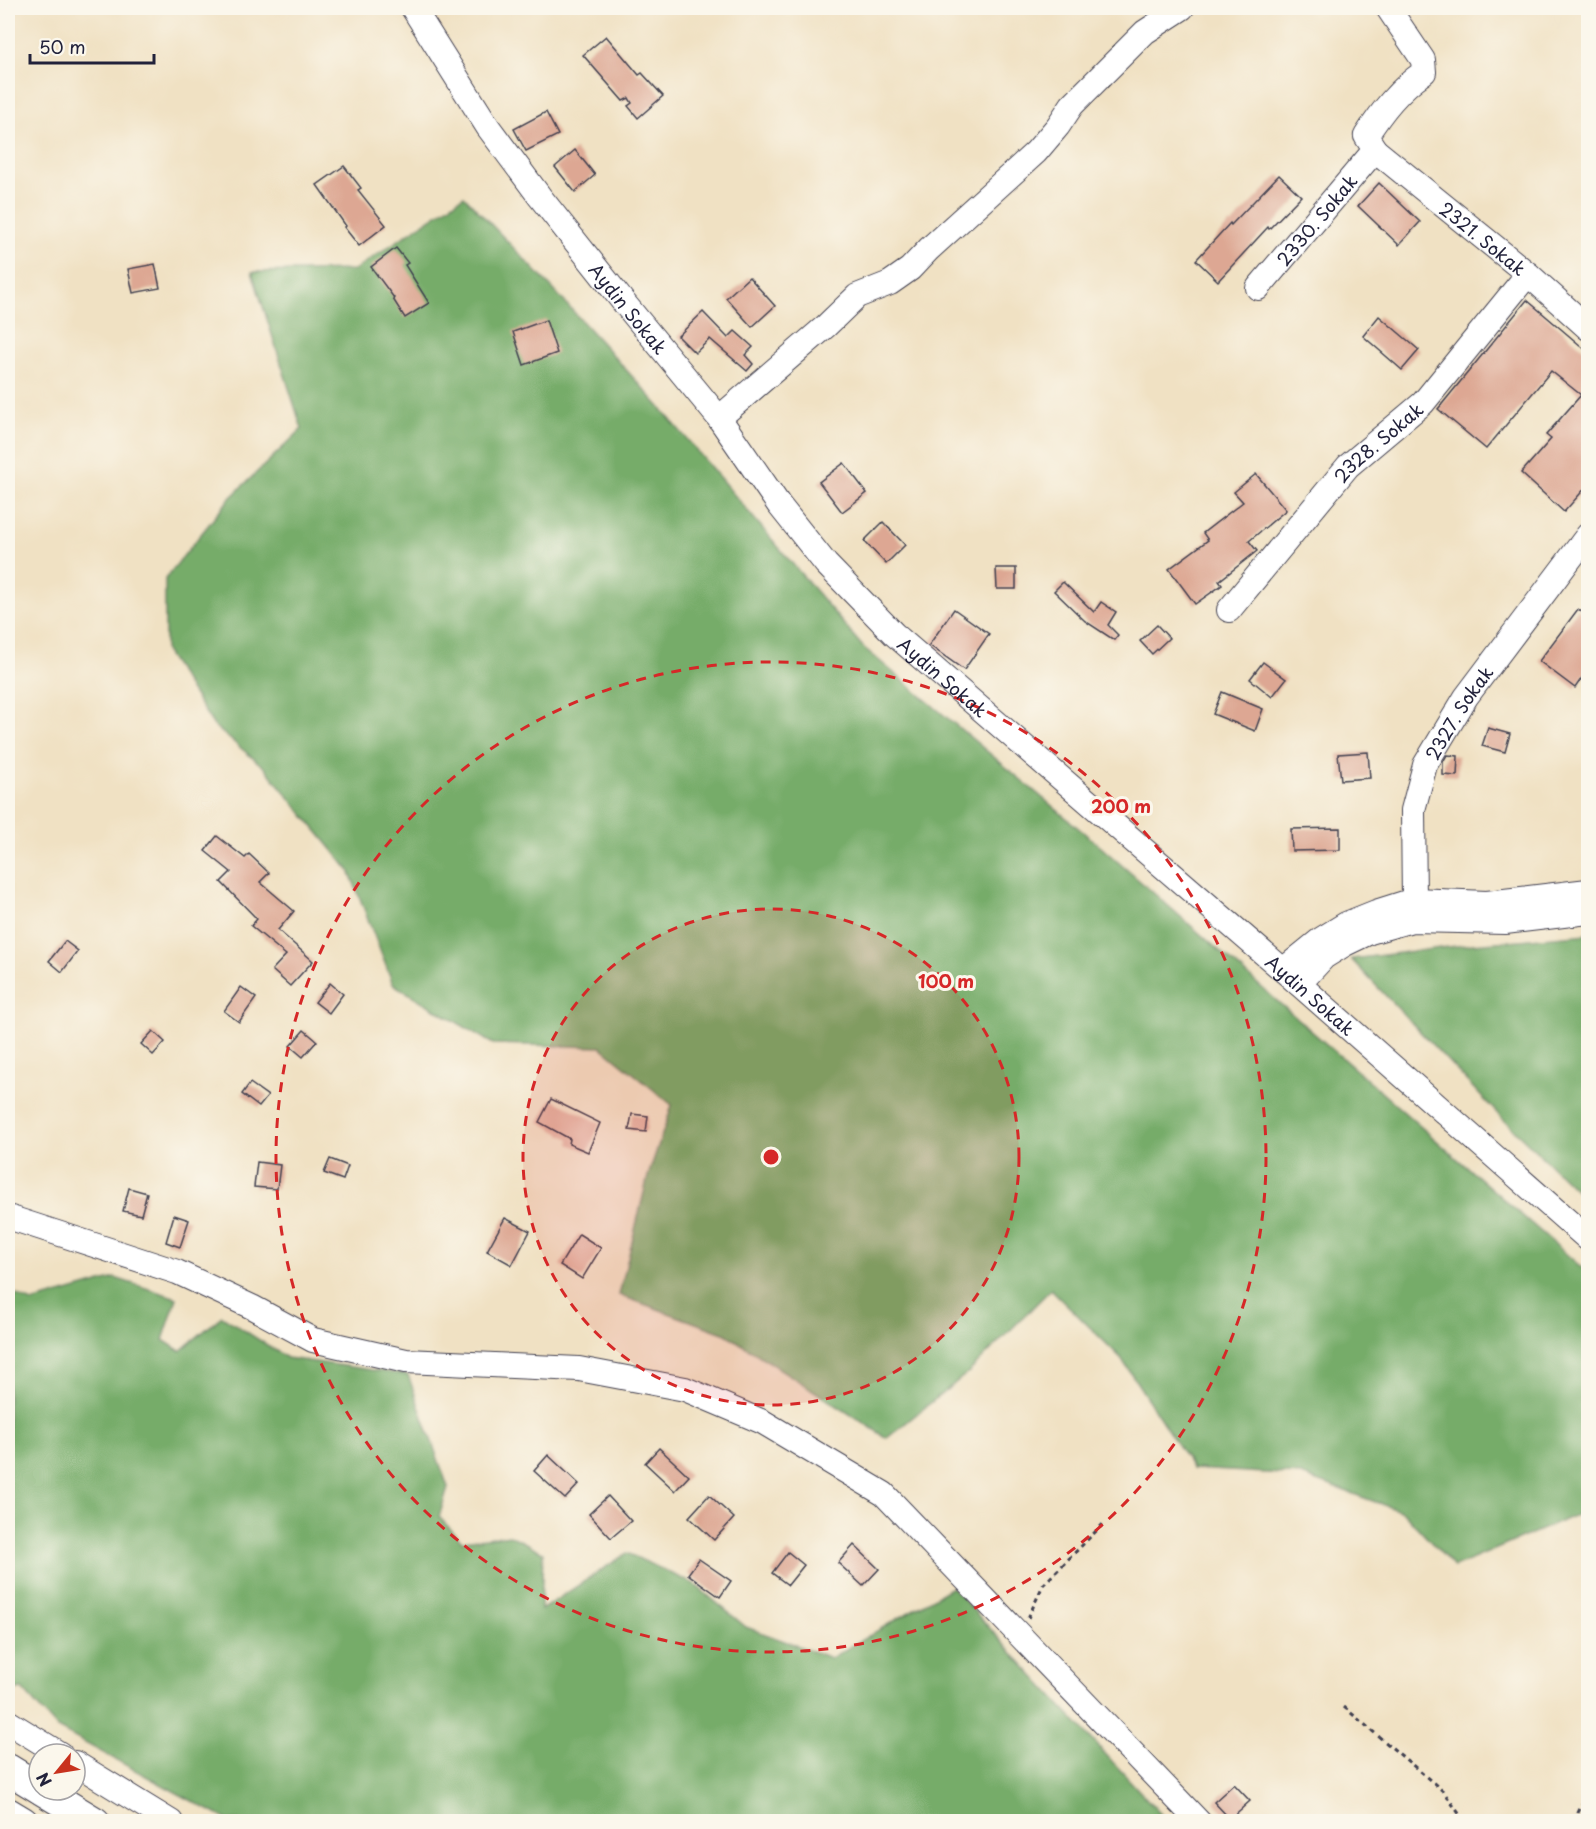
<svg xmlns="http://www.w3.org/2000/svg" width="1596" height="1829" font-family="'Playpen Sans',sans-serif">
<rect width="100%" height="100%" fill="#fbf7ec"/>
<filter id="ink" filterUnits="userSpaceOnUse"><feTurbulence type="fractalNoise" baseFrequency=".0167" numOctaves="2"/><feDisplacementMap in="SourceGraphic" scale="12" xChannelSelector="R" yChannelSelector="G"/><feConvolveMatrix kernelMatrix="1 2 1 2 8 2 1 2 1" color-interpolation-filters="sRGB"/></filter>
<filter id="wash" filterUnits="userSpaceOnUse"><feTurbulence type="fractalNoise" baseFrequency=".008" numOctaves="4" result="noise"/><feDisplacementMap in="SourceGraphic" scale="24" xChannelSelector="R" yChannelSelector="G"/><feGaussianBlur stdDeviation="1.35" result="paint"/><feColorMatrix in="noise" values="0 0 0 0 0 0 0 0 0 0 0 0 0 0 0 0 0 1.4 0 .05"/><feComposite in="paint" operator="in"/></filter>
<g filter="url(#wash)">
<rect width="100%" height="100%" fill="#f0e1c3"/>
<g fill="#76ac69" stroke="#4c6752" stroke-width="1.5">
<path d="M464 196 552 288 659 406 863 647 1101 847 1588 1273V1510L1454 1567 1403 1512 1301 1475 1193 1469 1121 1358 1051 1289 970 1371 887 1438 726 1334 619 1295 648 1176 672 1105 601 1047 493 1044 393 984 349 870 265 768 214 726 165 651V579L230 498 302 429 252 272 354 270Z"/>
<path d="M1588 934V1202L1497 1113 1351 959 1473 944Z"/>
<path d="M115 1278 177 1298 163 1340 180 1351 222 1316 287 1358 408 1375 448 1487 439 1517 462 1541 510 1535 543 1552 541 1610 627 1553 694 1584 746 1627 831 1658 952 1587 1167 1821H229L57 1728 22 1689 8 1692V1291L32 1302Z"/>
</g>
<g id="blocks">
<g fill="#dda793">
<path d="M606 36 639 75 642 73 663 96 638 118 628 106 632 103 629 98 623 101 583 55Z"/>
<path d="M546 112 558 135 526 151 514 129Z"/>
<path d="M575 150 595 175 575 192 555 167Z"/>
<path d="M344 166 361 188 358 190 386 225 359 246 344 227 346 226 317 185Z"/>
<path d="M1279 175 1301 196 1269 229 1268 227 1218 281 1196 260 1230 223 1231 225Z"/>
<path d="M1379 183 1420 222 1399 245 1358 206Z"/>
<path d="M396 248 408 263 405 265 429 303 405 318 393 299 394 298 371 267Z"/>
<path d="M155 264 160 288 133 293 128 269Z"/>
<path d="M749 277 775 306 752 327 726 298Z"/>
<path d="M1527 300 1588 352V485L1564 512 1521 473 1551 439 1546 435 1581 395 1551 371 1486 449 1438 409Z"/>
<path d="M703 312 728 338 735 331 753 347 745 355 753 364 747 371 710 339 695 353 678 336Z"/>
<path d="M1379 316 1419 350 1402 370 1363 336Z"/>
<path d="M546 320 557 353 524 365 513 332Z"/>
<path d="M844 463 867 493 842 512 819 482Z"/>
<path d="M1256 474 1286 510 1249 541 1257 551 1219 581 1222 585 1195 604 1169 569 1208 540 1203 533 1243 502 1234 492Z"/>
<path d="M883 522 905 545 886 564 864 541Z"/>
<path d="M996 568H1016V589H997Z"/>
<path d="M1063 582 1094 612 1101 602 1116 612 1108 625 1118 635 1114 640 1085 621 1054 591Z"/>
<path d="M954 609 989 634 964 670 929 645Z"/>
<path d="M1578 609 1588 617V669L1575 688 1539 661Z"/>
<path d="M1157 625 1169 638 1152 654 1140 641Z"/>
<path d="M1263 662 1286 679 1272 697 1250 679Z"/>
<path d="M1222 692 1263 709 1255 731 1213 714Z"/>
<path d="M1488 728 1510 734 1505 752 1482 746Z"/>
<path d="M1368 752 1370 778 1341 780 1338 754Z"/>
<path d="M1447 755 1458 756 1457 776 1443 775V762Z"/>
<path d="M1340 828V850L1292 851 1291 829Z"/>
<path d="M217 836 245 858 249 854 269 873 260 882 294 911 278 930 313 961 290 986 272 970 286 955 251 926 257 919 221 882 231 872 205 851Z"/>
<path d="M65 941 78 951 62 972 49 961Z"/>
<path d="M330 983 343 994 329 1013 315 1002Z"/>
<path d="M241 987 256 998 239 1022 224 1011Z"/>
<path d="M304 1030 317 1041 303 1057 290 1046Z"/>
<path d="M153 1031 165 1042 153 1055 141 1044Z"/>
<path d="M250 1083 268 1096 259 1107 242 1094Z"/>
<path d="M551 1099 600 1123 588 1152 569 1144 570 1139 539 1122Z"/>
<path d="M632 1114 648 1116 646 1132 629 1130Z"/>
<path d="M330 1159 348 1166 343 1180 324 1173Z"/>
<path d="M257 1162 280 1165 277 1189 254 1187Z"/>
<path d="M129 1188 147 1193 141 1215 123 1211Z"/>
<path d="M174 1215 189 1220 180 1247 166 1242Z"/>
<path d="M505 1218 530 1231 512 1265 487 1251Z"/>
<path d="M579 1234 601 1248 582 1279 560 1265Z"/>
<path d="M659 1448 689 1476 675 1491 645 1463Z"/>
<path d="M548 1455 579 1484 565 1499 534 1471Z"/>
<path d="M709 1495 734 1518 714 1540 689 1517Z"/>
<path d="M608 1496 631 1521 611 1538 589 1514Z"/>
<path d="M854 1545 879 1569 863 1586 838 1563Z"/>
<path d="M788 1552 804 1565 788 1585 772 1573Z"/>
<path d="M699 1559 731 1581 720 1597 688 1574Z"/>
<path d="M1234 1784 1250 1801 1230 1819 1214 1802Z"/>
</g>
</g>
</g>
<g filter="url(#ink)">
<use href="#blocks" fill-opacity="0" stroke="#413f4f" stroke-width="1.5"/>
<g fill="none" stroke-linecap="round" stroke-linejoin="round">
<g stroke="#413f4f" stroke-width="26">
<g id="minor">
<path id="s1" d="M413 8 488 127 540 197 625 304 719 418 779 505 826 564 894 634 1283 970 1588 1239"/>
<path id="s2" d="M1388 8 1423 60 1424 72C1399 89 1382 111 1366 136L1375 150 1528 274 1588 328"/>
<path id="s3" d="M1258 288 1375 150"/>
<path d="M719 418 826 326 857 296 890 283 910 269 929 249 1036 152 1058 126 1072 105 1145 32 1182 8"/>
<path id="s4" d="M1229 610 1348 466 1423 403 1528 274"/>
<path id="s5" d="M1412 920 1414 900 1413 810 1425 765 1466 697 1588 535"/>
<path d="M1283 970 1320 940 1346 924 1376 912 1414 900 1487 903 1588 891"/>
<path d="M1299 984 1324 957 1345 944 1370 932 1412 920 1505 922 1588 912"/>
<path d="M8 1217 177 1272 252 1307 313 1340 406 1361 579 1369 685 1389 763 1422 884 1494 1199 1822"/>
<path d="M8 1722 60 1754"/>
<path d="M75 1763 171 1822"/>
</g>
</g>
<g stroke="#413f4f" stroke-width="32">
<g id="major">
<path d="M8 1769 39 1788"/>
<path d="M42 1790 95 1822"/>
<path d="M8 1813 23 1822"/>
</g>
</g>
<g stroke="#413f4f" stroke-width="3" stroke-dasharray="4.5 4.5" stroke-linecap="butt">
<path d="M1028 1618 1043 1585 1103 1524"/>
<path d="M1344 1707 1443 1791 1465 1822"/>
<path d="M1577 1822 1578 1813 1588 1790"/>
</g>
<use href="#minor" stroke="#fff" stroke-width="24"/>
<use href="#major" stroke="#fff" stroke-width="30"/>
</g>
</g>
<circle cx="771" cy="1157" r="248" fill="#d62828" fill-opacity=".12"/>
<g fill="none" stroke="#d62828" stroke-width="3" stroke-dasharray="10 8">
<circle cx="771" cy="1157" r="248"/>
<circle cx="771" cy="1157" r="495"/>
</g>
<g text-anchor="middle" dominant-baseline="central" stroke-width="6" stroke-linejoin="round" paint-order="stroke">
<g font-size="18" fill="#22223b" stroke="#fbf7ec">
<text stroke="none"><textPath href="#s3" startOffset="90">2330. Sokak</textPath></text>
<text stroke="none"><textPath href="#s2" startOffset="318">2321. Sokak</textPath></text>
<text stroke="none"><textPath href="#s1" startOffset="370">Aydin Sokak</textPath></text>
<text stroke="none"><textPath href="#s4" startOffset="225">2328. Sokak</textPath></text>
<text stroke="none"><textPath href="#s1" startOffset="856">Aydin Sokak</textPath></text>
<text stroke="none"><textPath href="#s5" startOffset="219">2327. Sokak</textPath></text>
<text stroke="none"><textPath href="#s1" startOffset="1342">Aydin Sokak</textPath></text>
</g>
</g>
<circle cx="771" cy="1157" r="9" fill="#d62828" stroke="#fbf7ec" stroke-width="3"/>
<g font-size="18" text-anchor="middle" font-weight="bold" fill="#d62828" stroke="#fbf7ec" stroke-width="6" stroke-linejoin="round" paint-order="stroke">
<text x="1121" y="813">200 m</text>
<text x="946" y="988">100 m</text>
</g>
<rect width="1596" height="1829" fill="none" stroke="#fbf7ec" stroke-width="30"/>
<g transform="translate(57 1772) rotate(240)"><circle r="28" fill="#fbf7ec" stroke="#a4a2a5" stroke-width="1.5"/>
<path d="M0-4.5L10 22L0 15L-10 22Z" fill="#c8321e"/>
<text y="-9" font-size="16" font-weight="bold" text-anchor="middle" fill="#22223b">N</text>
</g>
<path d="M30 54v9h124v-9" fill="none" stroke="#22223b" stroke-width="3"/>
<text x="39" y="54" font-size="18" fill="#22223b" stroke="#fbf7ec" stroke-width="4.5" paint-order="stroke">50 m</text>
</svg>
